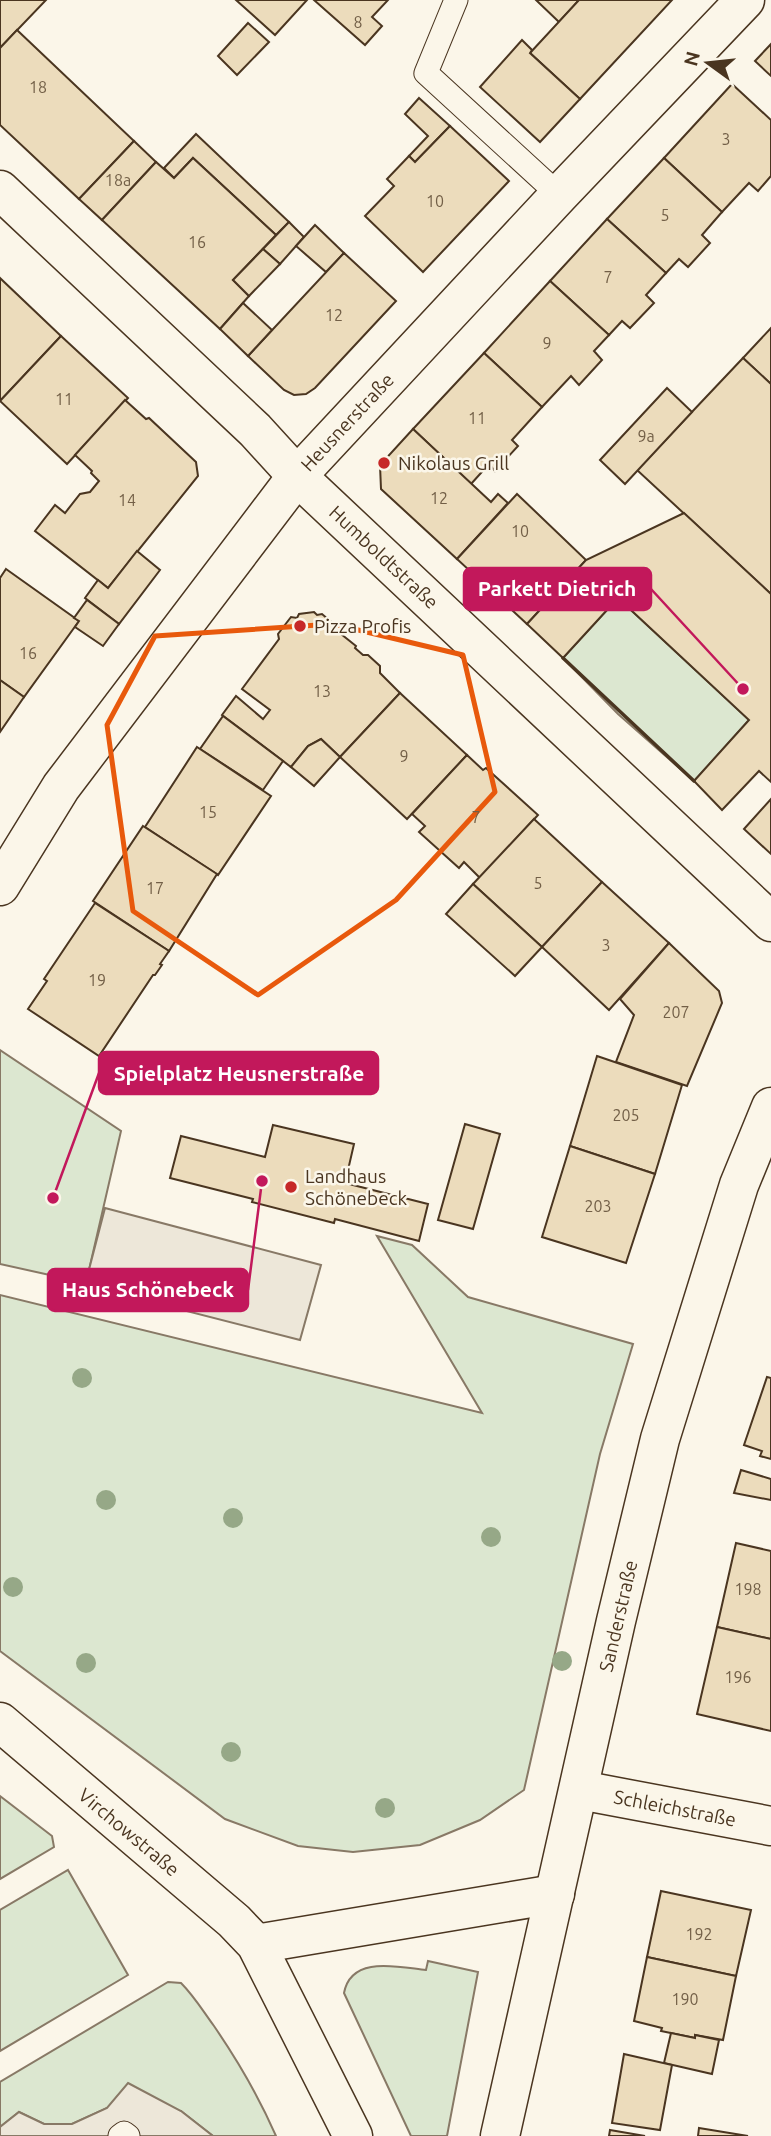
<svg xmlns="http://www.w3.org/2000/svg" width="771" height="2136" font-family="Ubuntu,sans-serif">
<rect width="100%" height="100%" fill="#fbf6e9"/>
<g fill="#dce7d0" stroke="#887966" stroke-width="2">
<path d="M618 598 749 720 694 781 618 714 563 658Z"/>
<path d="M0 1050 121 1131 86 1283 0 1264Z"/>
<path d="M377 1236 412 1245 468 1297 633 1344 600 1454 524 1790 480 1820 420 1845 353 1852 298 1846 225 1819 0 1651V1295L482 1413Z"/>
<path d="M0 1796 52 1836 54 1847 0 1879Z"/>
<path d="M68 1870 128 1975 0 2051V1910Z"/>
<path d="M428 1961 478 1972 447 2136H411L344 1993C351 1955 398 1967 426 1970Z"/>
<path d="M168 1982 181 1983C194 1996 203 2011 214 2026 238 2061 259 2097 276 2136H213L181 2111 107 2108 72 2124H44L19 2112 0 2127V2082Z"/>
</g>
<g fill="#ede7d9" stroke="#887966" stroke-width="2">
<path d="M105 1208 321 1265 300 1340 85 1285Z"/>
<path d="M128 2083 181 2111 213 2136H0V2127L19 2112 44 2124H72L107 2108Z"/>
</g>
<g fill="#ecdcbc" stroke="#4a3520" stroke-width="2">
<path d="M0 0H46L0 48Z"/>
<path d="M236 0H307L275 35Z"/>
<path d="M314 0H388L372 17 382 26 365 45Z"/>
<path d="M536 0H579L559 22Z"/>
<path d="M579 0H672L580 99 530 53Z"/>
<path d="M248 23 269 42 237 75 218 56Z"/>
<path d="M17 30 134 141 79 199 0 125V48Z"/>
<path d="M522 40 532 50 530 53 580 99 540 142 480 87Z"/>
<path d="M771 44V76L755 61Z"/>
<path d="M732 84 771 120V176L758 191 749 183 722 212 664 158Z"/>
<path d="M419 98 450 126 415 162 409 156 428 136 405 114Z"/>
<path d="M450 126 509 181 423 272 365 216 394 186 387 179 409 156 415 162Z"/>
<path d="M196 134 289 222 276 235 193 158 174 178 164 168Z"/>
<path d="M134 141 156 162 102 220 79 199Z"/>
<path d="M193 158 276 235 233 280 249 296 220 329 102 220 156 162 174 178Z"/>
<path d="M664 158 722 212 702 235 710 243 688 267 679 259 666 273 607 219Z"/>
<path d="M607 219 666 273 646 295 654 303 630 328 622 321 609 335 550 281Z"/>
<path d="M289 222 304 237 280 264 263 249Z"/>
<path d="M315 225 344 253 326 272 296 246Z"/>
<path d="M263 249 280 264 249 296 233 280Z"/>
<path d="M344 253 396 301 315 388 306 394 294 395 284 390 248 356Z"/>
<path d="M0 278 61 336 0 401Z"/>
<path d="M550 281 609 335 594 351 602 360 579 385 571 376 542 407 484 353Z"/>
<path d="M243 303 272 330 248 356 220 329Z"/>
<path d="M771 328V384L743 358Z"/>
<path d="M61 336 128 398 67 464 0 401Z"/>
<path d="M484 353 542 407 512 440 518 446 495 471 489 464 471 484 413 429Z"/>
<path d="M743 358 771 384V594L637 470Z"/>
<path d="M667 388 692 412 625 484 600 460Z"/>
<path d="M125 400 146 419 149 418 196 462 198 476 108 588 35 531 55 505 65 513 80 494 90 492 99 481 91 473 92 471 75 455Z"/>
<path d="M413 429 491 502 498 494 508 503 457 559 381 489 380 465Z"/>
<path d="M517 494 586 560 527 624 457 559Z"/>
<path d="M684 513 771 594V782L759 771 722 810 694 781 749 720 618 598 563 658 527 624 586 560Z"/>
<path d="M137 551 160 570 119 624 85 598 98 580 108 588Z"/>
<path d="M6 569 79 621 24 697 0 680V578Z"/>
<path d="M87 600 119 624 103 646 75 627 79 621 74 618Z"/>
<path d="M314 612 317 615 322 614 336 626V630L356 646 355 648 363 655H368L380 666V673L400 693 340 757 321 739 308 746 291 767 222 715 236 696 263 719 270 710 242 689 279 639 278 634 291 617 297 618 299 614Z"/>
<path d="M0 680 24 697 0 732Z"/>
<path d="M400 693 467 755 407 819 340 757Z"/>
<path d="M223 716 283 761 263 790 200 749Z"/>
<path d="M321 739 340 757 314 786 291 767 308 746Z"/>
<path d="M197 747 271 796 218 875 145 827Z"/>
<path d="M467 755 483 770 486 768 538 815 480 878 464 862 459 868 419 832 425 826 412 814Z"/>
<path d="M771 799V854L744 829Z"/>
<path d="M534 819 602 882 542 947 473 884Z"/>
<path d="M143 826 217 874 169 951 93 901Z"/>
<path d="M602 882 669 943 609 1010 542 947Z"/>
<path d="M473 884 542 947 515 976 446 914Z"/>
<path d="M95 903 169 951 160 964 162 965 155 975H153L99 1056 28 1009 47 981 44 979Z"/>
<path d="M669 943 719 991 722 1003 687 1086 616 1062 634 1015 620 999Z"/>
<path d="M597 1056 682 1085 655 1174 570 1146Z"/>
<path d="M465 1124 500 1134 473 1229 438 1220Z"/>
<path d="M273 1125 354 1144 345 1183 428 1204 419 1241 335 1219 334 1223 252 1202 253 1199 170 1178 181 1136 265 1157Z"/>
<path d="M570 1146 655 1174 626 1263 542 1237Z"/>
<path d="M767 1377 771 1378V1459L760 1456 762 1451 744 1445Z"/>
<path d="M741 1470 771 1479V1500L734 1493Z"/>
<path d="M736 1543 771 1551V1639L717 1627Z"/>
<path d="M717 1627 771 1639V1731L697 1714Z"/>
<path d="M661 1891 751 1910 736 1976 647 1957Z"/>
<path d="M647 1957 736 1976 723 2040 695 2035V2038L661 2031 662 2028 634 2021Z"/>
<path d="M671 2033 695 2038V2035L719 2040 712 2074 664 2063Z"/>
<path d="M624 2054 672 2065 660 2130 612 2123Z"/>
<path d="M699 2128 748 2136H698Z"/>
<path d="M610 2130 645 2136H609Z"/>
</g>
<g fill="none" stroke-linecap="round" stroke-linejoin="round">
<g stroke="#4a3520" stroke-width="25">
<g id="lane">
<path d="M456 0 426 73 559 195"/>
<path d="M120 2136 124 2133 128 2136"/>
</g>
</g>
<g stroke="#4a3520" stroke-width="41">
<g id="street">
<path d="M0 190 255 430 297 476 771 922"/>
<path d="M0 886 61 787 297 476 559 195 745 0"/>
<path d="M0 1722 234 1921 256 1944 353 2136"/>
<path d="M580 1790 771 1826"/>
<path d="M256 1944 555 1894"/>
<path d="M500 2136 616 1621 660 1439 739 1185 771 1107"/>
</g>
</g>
<use href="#lane" stroke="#fbf6e9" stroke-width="23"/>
<use href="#street" stroke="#fbf6e9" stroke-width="38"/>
<path stroke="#4a3520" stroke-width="3.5" d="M563 658 694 781"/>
</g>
<g fill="#96a887">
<circle cx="82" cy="1378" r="10"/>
<circle cx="106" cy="1500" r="10"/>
<circle cx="233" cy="1518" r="10"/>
<circle cx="491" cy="1537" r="10"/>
<circle cx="13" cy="1587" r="10"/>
<circle cx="562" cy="1661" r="10"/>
<circle cx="86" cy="1663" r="10"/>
<circle cx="231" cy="1752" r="10"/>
<circle cx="385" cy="1808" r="10"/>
</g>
<path fill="none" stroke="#e8590c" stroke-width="5" stroke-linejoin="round" d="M333 624 463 655 495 792 396 900 258 995 133 911 107 725 155 636Z"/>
<g fill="#c62828" stroke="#fbf6e9" stroke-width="2.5">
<circle cx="384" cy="463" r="7"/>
<circle cx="300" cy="626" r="7"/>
<circle cx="291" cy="1187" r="7"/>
</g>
<g text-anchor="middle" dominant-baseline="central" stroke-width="5" stroke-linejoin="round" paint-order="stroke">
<g font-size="16" fill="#725f47">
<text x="358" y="22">8</text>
<text x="38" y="87">18</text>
<text x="726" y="139">3</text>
<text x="118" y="180">18a</text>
<text x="435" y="201">10</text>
<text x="665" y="215">5</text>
<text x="197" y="242">16</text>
<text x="608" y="277">7</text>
<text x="334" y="315">12</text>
<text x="547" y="343">9</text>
<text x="64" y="399">11</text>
<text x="477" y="418">11</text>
<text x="646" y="436">9a</text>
<text x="439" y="498">12</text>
<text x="127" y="500">14</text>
<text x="520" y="531">10</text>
<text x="28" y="653">16</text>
<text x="322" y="691">13</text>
<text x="404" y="756">9</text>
<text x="208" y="812">15</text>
<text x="476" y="817">7</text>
<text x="538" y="883">5</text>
<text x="155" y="888">17</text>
<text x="606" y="945">3</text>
<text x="97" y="980">19</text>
<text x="676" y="1012">207</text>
<text x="626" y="1115">205</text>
<text x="598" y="1206">203</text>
<text x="748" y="1589">198</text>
<text x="738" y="1677">196</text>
<text x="699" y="1934">192</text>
<text x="685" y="1999">190</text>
</g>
<g font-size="19" fill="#4a3520" stroke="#fbf6e9">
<text transform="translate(347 422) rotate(-47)">Heusnerstraße</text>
<text transform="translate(384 557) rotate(43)">Humboldtstraße</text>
<text transform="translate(618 1616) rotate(-77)">Sanderstraße</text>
<text transform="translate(675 1808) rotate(11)">Schleichstraße</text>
<text transform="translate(129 1832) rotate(40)">Virchowstraße</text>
</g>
<g font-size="19" fill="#4a3520" stroke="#fbf6e9" text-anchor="start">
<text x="398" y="463">Nikolaus Grill</text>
<text x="314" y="626">Pizza Profis</text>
<text x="305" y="1176">Landhaus<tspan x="305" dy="22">Schönebeck</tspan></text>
</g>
</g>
<path fill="none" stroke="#c2185b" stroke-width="2.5" d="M743 689L651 589M53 1198L99 1073M262 1181L248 1290"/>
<g fill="#c2185b" stroke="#fbf6e9" stroke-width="2.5">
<circle cx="743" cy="689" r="7"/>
<circle cx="53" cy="1198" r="7"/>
<circle cx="262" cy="1181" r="7"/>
</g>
<g fill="#c2185b" stroke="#c2185b" stroke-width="2.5">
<rect x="464" y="568" width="187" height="42" rx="7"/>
<rect x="99" y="1052" width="279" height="42" rx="7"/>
<rect x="48" y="1269" width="200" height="42" rx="7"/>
</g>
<g font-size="21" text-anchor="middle" font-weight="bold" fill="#fff">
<text x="557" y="596">Parkett Dietrich</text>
<text x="239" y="1081">Spielplatz Heusnerstraße</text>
<text x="148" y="1297">Haus Schönebeck</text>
</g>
<g transform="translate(708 63) rotate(285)" stroke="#fbf6e9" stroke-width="5" paint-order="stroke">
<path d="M0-5L12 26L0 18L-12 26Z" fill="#4a3520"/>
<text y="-10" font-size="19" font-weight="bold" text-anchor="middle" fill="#4a3520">N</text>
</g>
</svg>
